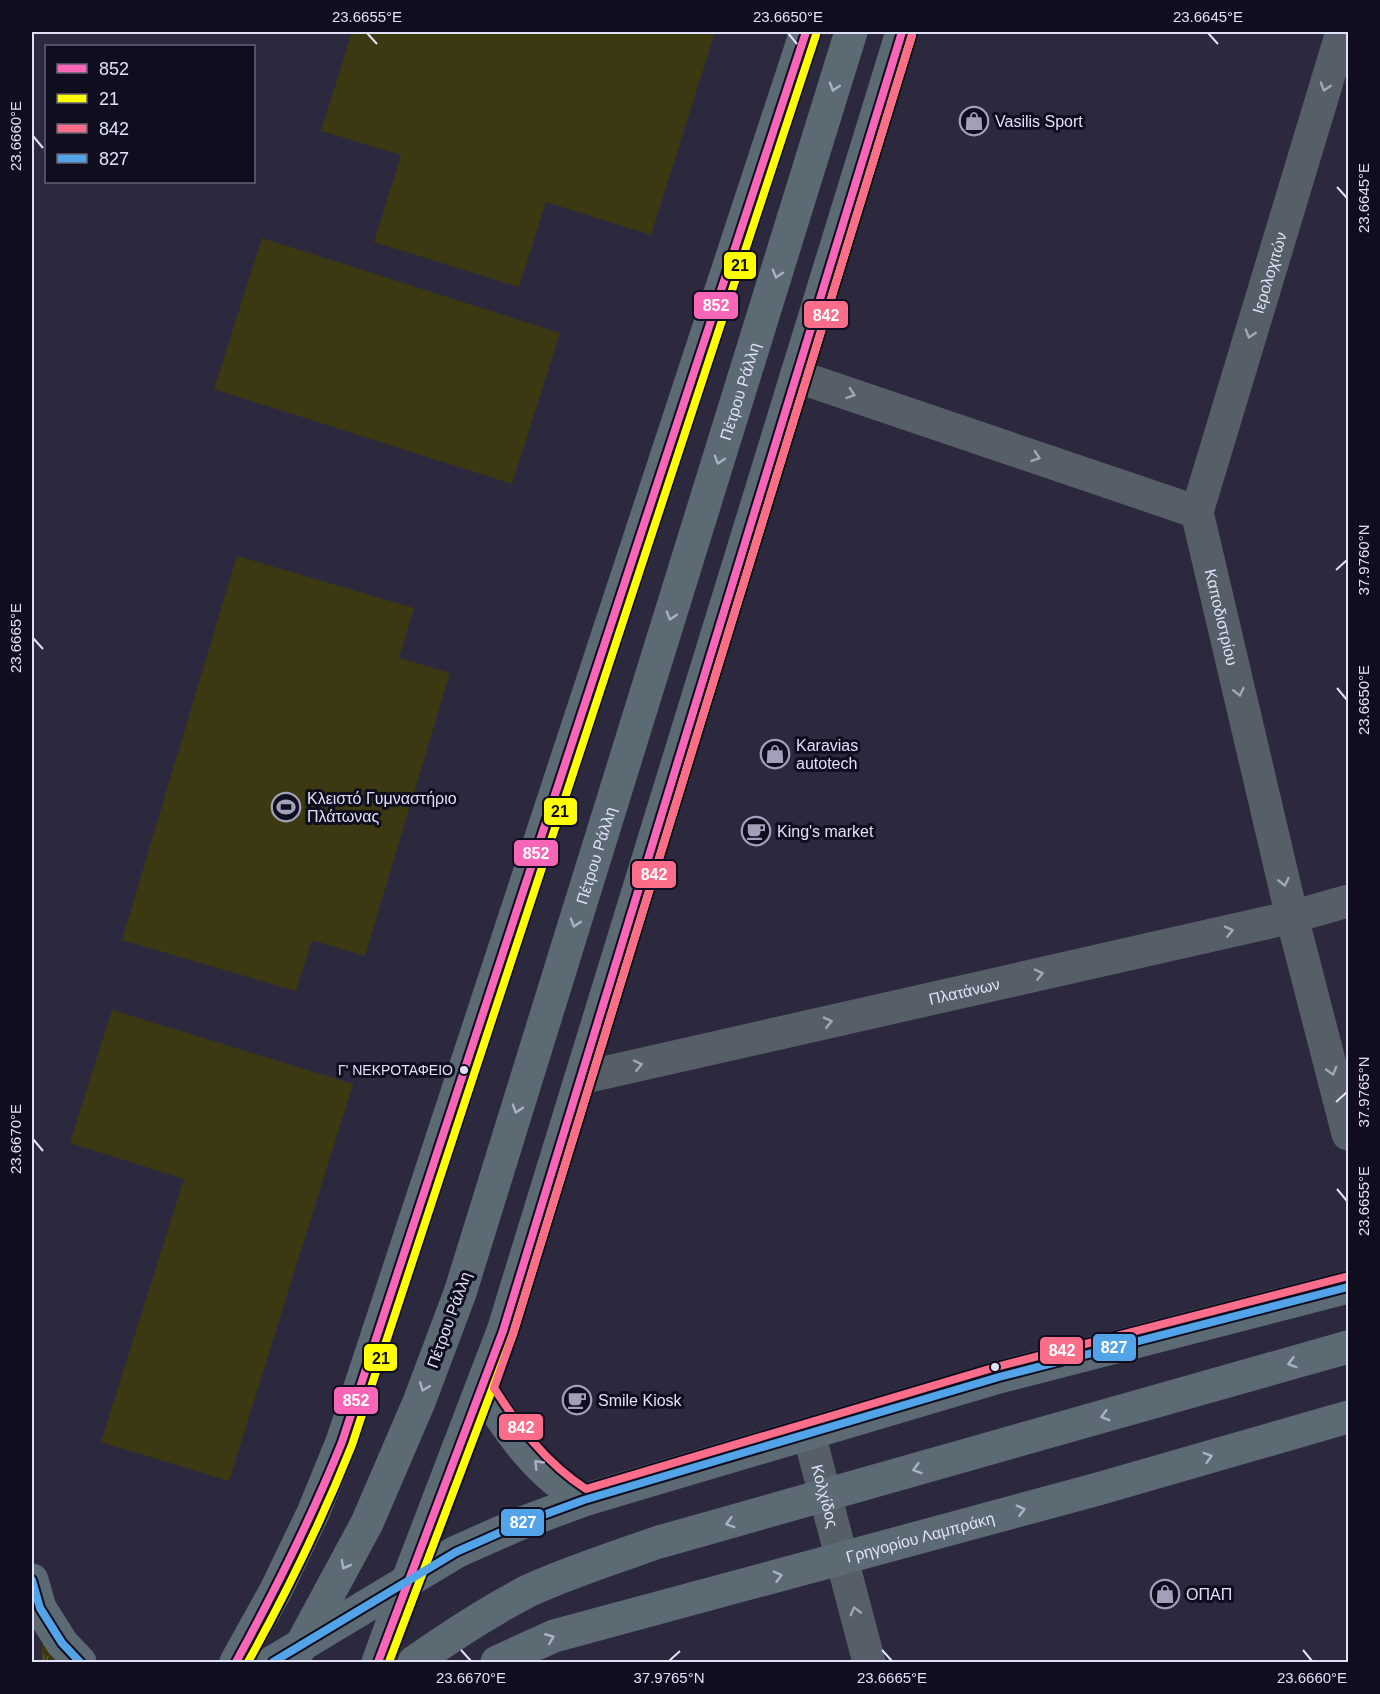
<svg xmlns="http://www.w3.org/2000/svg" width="1380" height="1694" font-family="Arial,sans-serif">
<defs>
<pattern id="grass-tufts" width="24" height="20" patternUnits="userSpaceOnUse" patternTransform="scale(1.5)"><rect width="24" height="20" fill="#3c3912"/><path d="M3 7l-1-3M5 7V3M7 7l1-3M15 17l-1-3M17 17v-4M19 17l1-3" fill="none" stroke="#585535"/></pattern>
</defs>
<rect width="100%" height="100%" fill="#2c293f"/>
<path fill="url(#grass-tufts)" d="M42 1637 75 1662H41Z"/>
<g fill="#3c3912">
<path d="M352 32H715L651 235 546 202 519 287 374 242 401 155 321 131Z"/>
<path d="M262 238 560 333 512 484 214 389Z"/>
<path d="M237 556 414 608 399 658 450 673 365 956 312 940 296 991 122 940Z"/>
<path d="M112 1010 353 1084 229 1481 101 1442 184 1179 70 1143Z"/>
</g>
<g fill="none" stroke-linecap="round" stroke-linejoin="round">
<g stroke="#565f67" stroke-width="33">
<path d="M796 376 1197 512"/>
<path id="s1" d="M1197 512 1292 917 1348 1134"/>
<path id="s2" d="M1197 512 1342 32"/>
<path id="s3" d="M581 1078 1292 917 1348 901"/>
<path id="s4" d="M809 1434 869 1662"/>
</g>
<g stroke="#5c6a74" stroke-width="33">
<path id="s5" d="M460 1293 851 32"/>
<path d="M482 1389C510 1432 538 1474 584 1500"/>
<path d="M32 1580 40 1608 62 1643 80 1662"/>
<path d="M236 1662 276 1590 313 1513 342 1442 806 32"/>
<path d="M273 1662 456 1552 519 1524 584 1500 999 1377 1348 1287"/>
<path d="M378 1662 407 1582 503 1331 902 32"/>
<path id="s6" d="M497 1662 554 1636 1098 1489 1348 1417"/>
</g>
<g stroke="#5c6a74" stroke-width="33">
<path d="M292 1662 367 1523 419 1402 460 1293"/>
<path d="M414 1662C451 1636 489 1611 530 1590 572 1571 616 1557 659 1542L1348 1347"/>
</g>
<g stroke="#0f0d1e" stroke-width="12">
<g id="bus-1">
<path d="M236 1662C276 1589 311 1519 342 1442L806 32"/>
<path d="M378 1662 503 1331 902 32"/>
</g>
</g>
<g stroke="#0f0d1e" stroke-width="12">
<g id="bus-2">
<path d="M248 1662C287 1592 322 1520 352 1445L816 35"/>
<path d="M389 1662 513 1334 912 35"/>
</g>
</g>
<g stroke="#0f0d1e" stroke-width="12">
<path id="bus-3" d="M912 35 513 1334 494 1388C519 1427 546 1463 586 1489L996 1367 1345 1277"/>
</g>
<g stroke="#0f0d1e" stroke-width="12">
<g id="bus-4">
<path d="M32 1580 40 1608 62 1643 80 1662"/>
<path d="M273 1662 456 1552 519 1524 584 1500 999 1377 1348 1287"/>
</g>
</g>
<use href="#bus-1" stroke="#fa66b7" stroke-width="8"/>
<use href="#bus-2" stroke="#ff0" stroke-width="8"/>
<use href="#bus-3" stroke="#fb6d88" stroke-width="8"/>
<use href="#bus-4" stroke="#53a3e8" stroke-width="8"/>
</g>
<defs><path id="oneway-chevron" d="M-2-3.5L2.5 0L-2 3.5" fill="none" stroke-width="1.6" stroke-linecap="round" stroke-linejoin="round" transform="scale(1.5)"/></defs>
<g stroke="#abb1c4">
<use href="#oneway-chevron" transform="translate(834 87) rotate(107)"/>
<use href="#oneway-chevron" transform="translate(777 274) rotate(107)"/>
<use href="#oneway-chevron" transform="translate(719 460) rotate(107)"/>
<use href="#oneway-chevron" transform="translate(671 616) rotate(107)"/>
<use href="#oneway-chevron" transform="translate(575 923) rotate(107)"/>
<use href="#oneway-chevron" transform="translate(517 1109) rotate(107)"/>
<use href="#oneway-chevron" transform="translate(1292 1363) rotate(164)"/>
<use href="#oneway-chevron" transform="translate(424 1387) rotate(111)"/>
<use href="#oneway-chevron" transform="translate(1105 1416) rotate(164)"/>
<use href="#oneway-chevron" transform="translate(1208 1457) rotate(-16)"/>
<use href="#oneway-chevron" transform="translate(538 1464) rotate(-134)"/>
<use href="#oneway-chevron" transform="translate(917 1469) rotate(164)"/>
<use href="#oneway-chevron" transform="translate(1021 1510) rotate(-15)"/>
<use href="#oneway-chevron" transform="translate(730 1523) rotate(164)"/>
<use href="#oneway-chevron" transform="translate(345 1565) rotate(118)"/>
<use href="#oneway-chevron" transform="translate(778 1576) rotate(-15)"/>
<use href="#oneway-chevron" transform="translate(550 1638) rotate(-22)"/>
</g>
<g stroke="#a2a6b7">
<use href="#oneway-chevron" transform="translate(1325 87) rotate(107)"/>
<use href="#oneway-chevron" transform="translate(1250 334) rotate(107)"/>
<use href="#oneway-chevron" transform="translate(851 394) rotate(19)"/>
<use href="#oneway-chevron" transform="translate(1036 457) rotate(19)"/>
<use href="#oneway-chevron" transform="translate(1239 692) rotate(77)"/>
<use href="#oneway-chevron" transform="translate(1284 882) rotate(77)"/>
<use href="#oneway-chevron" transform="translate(1229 931) rotate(-13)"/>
<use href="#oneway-chevron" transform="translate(1039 974) rotate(-13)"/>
<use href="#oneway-chevron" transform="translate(828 1022) rotate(-13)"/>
<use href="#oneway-chevron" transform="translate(638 1065) rotate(-13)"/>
<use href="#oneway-chevron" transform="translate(1332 1071) rotate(75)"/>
<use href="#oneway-chevron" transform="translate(855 1611) rotate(-105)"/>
</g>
<path fill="none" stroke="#e0e0f9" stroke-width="2" d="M367 33 377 44M788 33 797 44M1208 33 1218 44M33 136 43 148M1337 187 1347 198M1336 570 1347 560M33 638 43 649M1337 688 1347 700M1336 1102 1347 1092M33 1139 43 1151M1337 1189 1347 1201M461 1650 471 1661M882 1650 892 1661M1303 1650 1312 1661M669 1661 680 1651"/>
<defs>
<g id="shop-ring" transform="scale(1.5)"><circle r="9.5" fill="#0f0d1e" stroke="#a1a0b8" stroke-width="1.5"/><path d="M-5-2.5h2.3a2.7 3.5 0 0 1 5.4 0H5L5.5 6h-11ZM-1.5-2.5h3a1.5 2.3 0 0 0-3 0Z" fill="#a1a0b8"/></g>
<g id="stadium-ring" transform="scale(1.5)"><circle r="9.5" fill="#0f0d1e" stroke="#a1a0b8" stroke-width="1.5"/><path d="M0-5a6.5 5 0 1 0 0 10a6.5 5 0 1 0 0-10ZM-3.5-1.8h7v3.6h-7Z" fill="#a1a0b8"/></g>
<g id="cafe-ring" transform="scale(1.5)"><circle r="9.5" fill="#0f0d1e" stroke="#a1a0b8" stroke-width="1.5"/><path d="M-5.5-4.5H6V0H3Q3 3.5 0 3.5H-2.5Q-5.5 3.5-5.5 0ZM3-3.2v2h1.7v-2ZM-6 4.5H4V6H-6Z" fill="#a1a0b8"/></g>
</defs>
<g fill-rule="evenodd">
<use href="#shop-ring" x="974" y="121"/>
<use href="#shop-ring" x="775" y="754"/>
<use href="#stadium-ring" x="286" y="807"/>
<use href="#cafe-ring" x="756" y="831"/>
<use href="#cafe-ring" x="577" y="1400"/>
<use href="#shop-ring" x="1165" y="1594"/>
</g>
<g fill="#e0e0f9" stroke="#0f0d1e" stroke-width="2">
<circle cx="464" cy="1070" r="5"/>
<circle cx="995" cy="1367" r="5"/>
</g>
<g text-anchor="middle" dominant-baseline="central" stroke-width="6" stroke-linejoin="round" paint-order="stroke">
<g font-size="14" fill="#e0e0f9" stroke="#0f0d1e" text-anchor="end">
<text x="453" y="1070">Γ' ΝΕΚΡΟΤΑΦΕΙΟ</text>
</g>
<g font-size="16" fill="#e0e0f9" stroke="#0f0d1e" text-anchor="start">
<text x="995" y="121">Vasilis Sport</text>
<text x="796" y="745">Karavias<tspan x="796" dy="18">autotech</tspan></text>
<text x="307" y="798">Κλειστό Γυμναστήριο<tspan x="307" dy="18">Πλάτωνας</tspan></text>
<text x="777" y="831">King's market</text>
<text x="598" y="1400">Smile Kiosk</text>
<text x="1186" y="1594">ΟΠΑΠ</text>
</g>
<g font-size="16" fill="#e0e0f9" stroke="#0f0d1e">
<text stroke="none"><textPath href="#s2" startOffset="250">Ιερολοχιτών</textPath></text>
<text stroke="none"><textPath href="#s5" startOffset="944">Πέτρου Ράλλη</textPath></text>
<text stroke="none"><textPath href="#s1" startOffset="108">Καποδιστρίου</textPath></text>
<text stroke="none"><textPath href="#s5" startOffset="458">Πέτρου Ράλλη</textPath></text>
<text stroke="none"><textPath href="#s3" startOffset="393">Πλατάνων</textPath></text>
<text transform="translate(449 1320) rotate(-70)">Πέτρου Ράλλη</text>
<text stroke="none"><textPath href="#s4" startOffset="64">Κολχίδος</textPath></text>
<text stroke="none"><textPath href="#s6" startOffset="442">Γρηγορίου Λαμπράκη</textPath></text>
</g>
</g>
<g stroke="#0f0d1e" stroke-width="2">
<rect x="723" y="251" width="34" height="29" rx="6" fill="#ff0"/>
<rect x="693" y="291" width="46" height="29" rx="6" fill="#fa66b7"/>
<rect x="803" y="300" width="46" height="29" rx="6" fill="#fb6d88"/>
<rect x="543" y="797" width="35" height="29" rx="6" fill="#ff0"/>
<rect x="513" y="839" width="46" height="28" rx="6" fill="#fa66b7"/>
<rect x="631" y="860" width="46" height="29" rx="6" fill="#fb6d88"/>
<rect x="1092" y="1333" width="45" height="29" rx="6" fill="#53a3e8"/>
<rect x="1039" y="1336" width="45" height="29" rx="6" fill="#fb6d88"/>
<rect x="363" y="1343" width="35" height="29" rx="6" fill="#ff0"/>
<rect x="333" y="1386" width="46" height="29" rx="6" fill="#fa66b7"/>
<rect x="498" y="1413" width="46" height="28" rx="6" fill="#fb6d88"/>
<rect x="500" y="1508" width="45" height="29" rx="6" fill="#53a3e8"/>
</g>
<g font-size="16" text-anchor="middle" font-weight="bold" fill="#fff">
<text x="716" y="311">852</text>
<text x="826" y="321">842</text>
<text x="536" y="859">852</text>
<text x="654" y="880">842</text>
<text x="1114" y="1353">827</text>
<text x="1062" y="1356">842</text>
<text x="356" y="1406">852</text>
<text x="521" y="1433">842</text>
<text x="523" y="1528">827</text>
</g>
<g font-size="16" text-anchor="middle" font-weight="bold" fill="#111">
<text x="740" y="271">21</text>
<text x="560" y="817">21</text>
<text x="381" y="1364">21</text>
</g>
<rect width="1380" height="1694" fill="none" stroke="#0f0d1e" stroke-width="66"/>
<rect x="45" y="45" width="210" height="138" fill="#0f0d1e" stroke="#636176" stroke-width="1.5"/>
<rect x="57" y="64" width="30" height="9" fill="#fa66b7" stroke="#636176" stroke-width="1.5"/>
<text x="99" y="75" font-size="18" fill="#e0e0f9">852</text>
<rect x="57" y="94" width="30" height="9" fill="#ffff00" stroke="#636176" stroke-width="1.5"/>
<text x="99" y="105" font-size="18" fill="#e0e0f9">21</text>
<rect x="57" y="124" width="30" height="9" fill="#fb6d88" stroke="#636176" stroke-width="1.5"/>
<text x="99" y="135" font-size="18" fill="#e0e0f9">842</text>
<rect x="57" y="154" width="30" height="9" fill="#53a3e8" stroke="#636176" stroke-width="1.5"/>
<text x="99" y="165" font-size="18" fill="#e0e0f9">827</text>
<rect x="33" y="33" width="1314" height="1628" fill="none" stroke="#e0e0f9" stroke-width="2"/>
<g font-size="15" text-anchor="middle" fill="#e0e0f9">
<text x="367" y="22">23.6655°E</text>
<text x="788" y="22">23.6650°E</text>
<text x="1208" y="22">23.6645°E</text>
<text transform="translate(16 136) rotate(-90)" y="5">23.6660°E</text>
<text transform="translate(1364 198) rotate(-90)" y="5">23.6645°E</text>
<text transform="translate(1364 560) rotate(-90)" y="5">37.9760°N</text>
<text transform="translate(16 638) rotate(-90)" y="5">23.6665°E</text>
<text transform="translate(1364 700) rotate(-90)" y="5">23.6650°E</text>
<text transform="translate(1364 1092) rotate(-90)" y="5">37.9765°N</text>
<text transform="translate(16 1139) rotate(-90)" y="5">23.6670°E</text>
<text transform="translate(1364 1201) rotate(-90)" y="5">23.6655°E</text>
<text x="471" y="1683">23.6670°E</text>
<text x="669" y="1683">37.9765°N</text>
<text x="892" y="1683">23.6665°E</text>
<text x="1312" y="1683">23.6660°E</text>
</g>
</svg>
